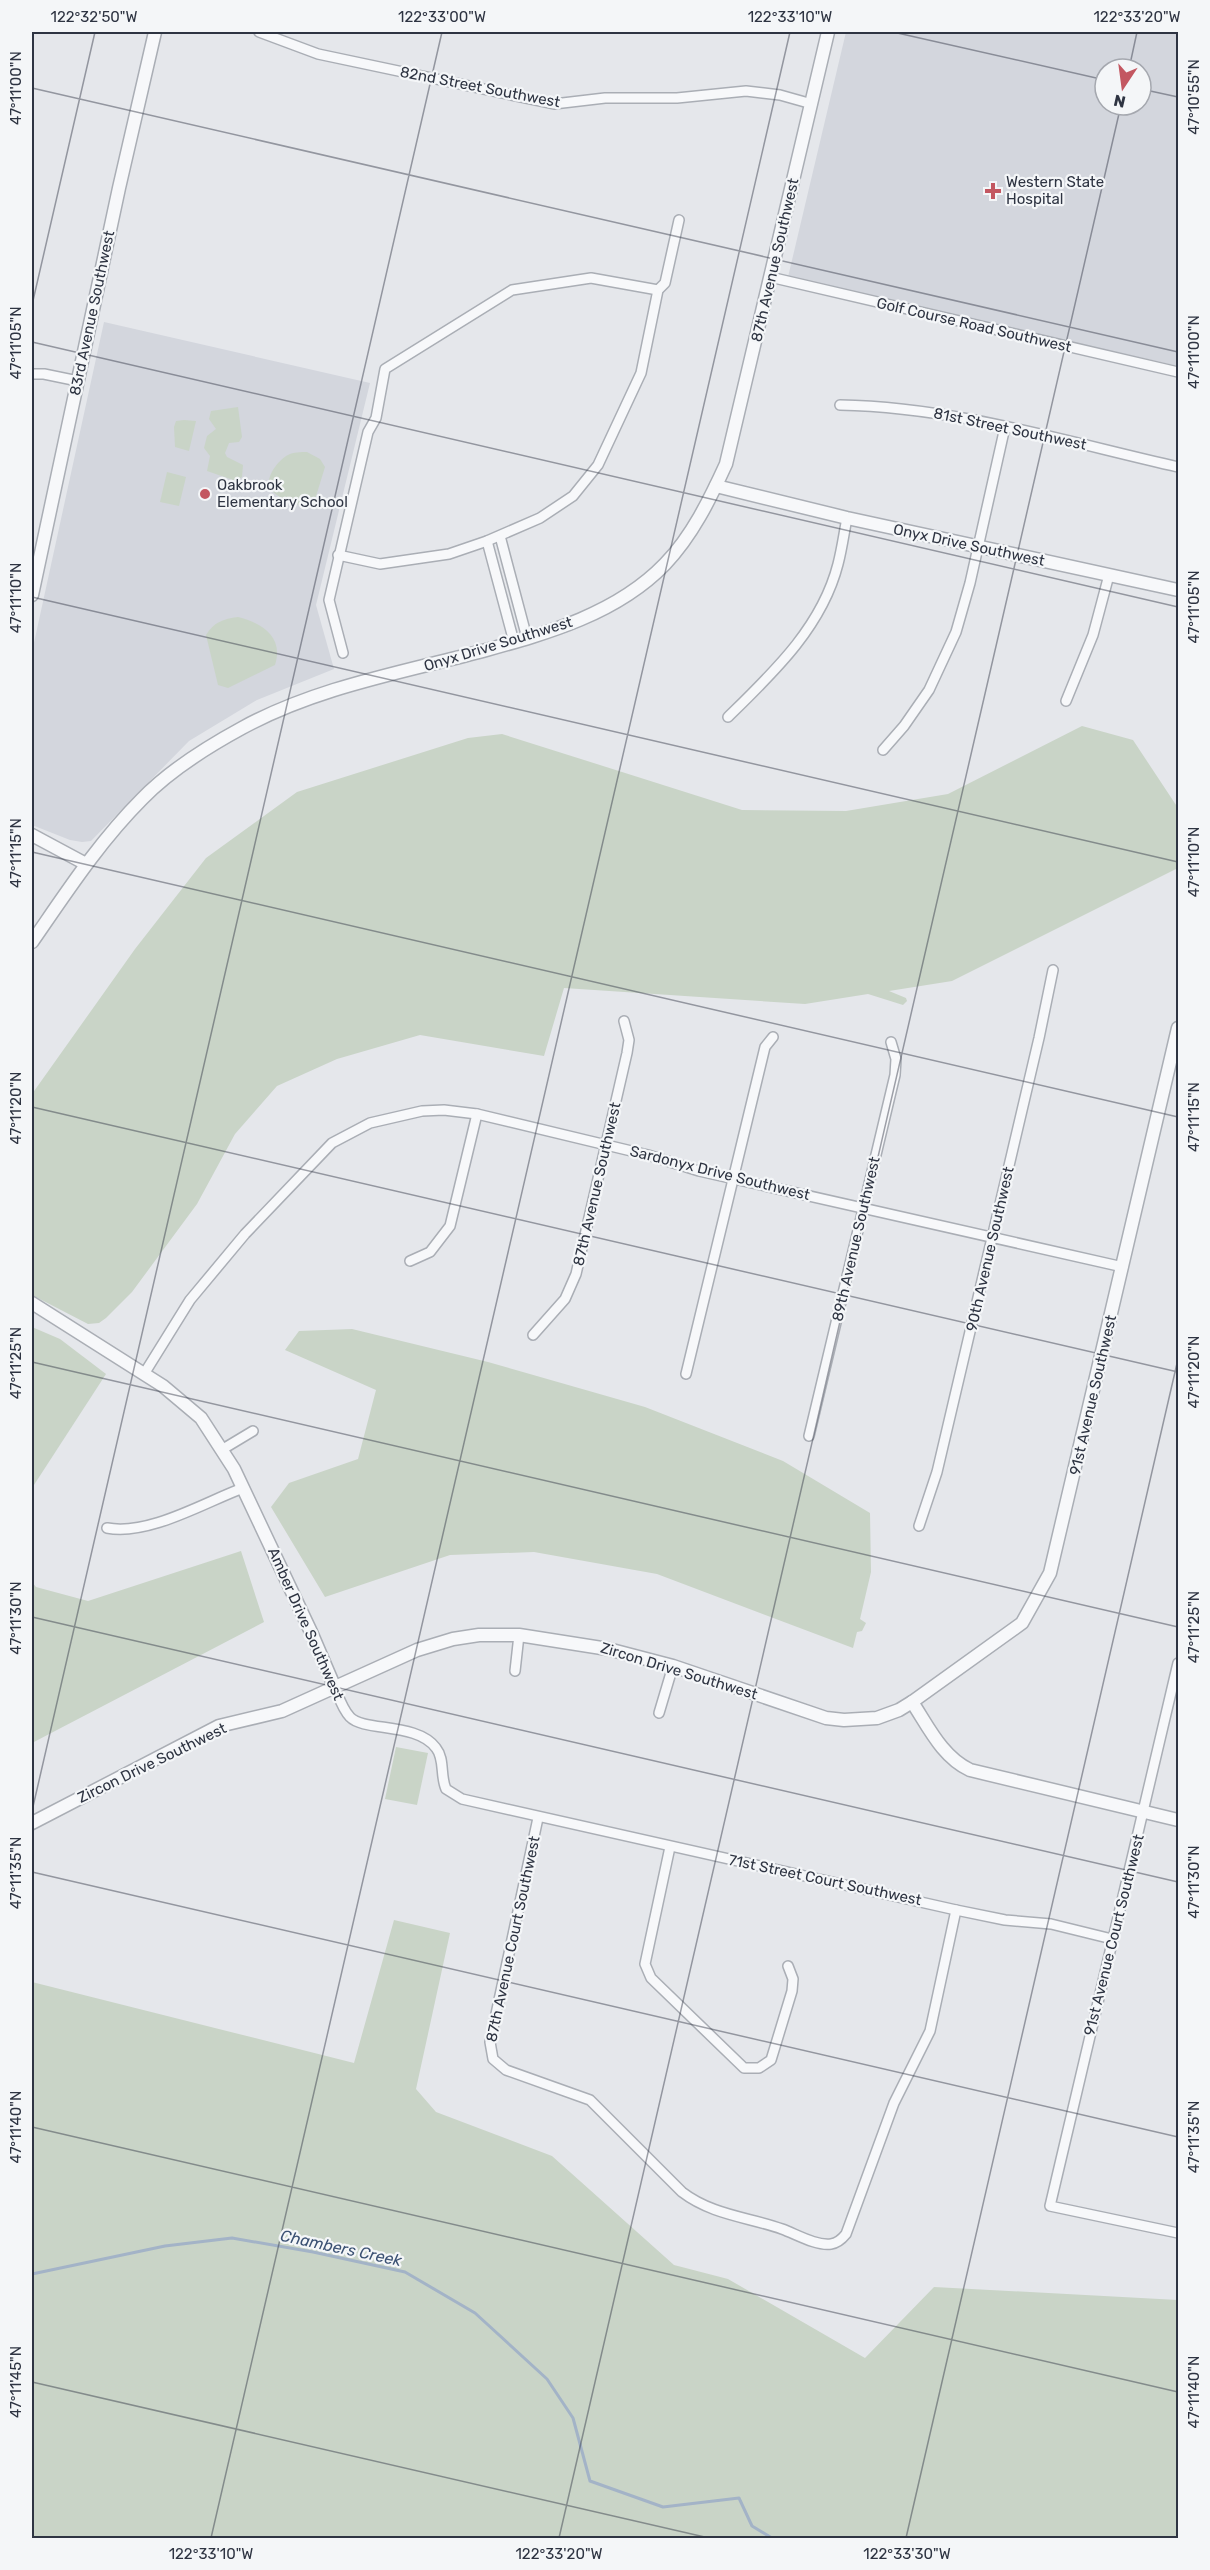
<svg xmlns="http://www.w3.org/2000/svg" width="1210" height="2570" font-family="Rubik,sans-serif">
<rect width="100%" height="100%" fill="#e5e7eb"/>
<g fill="#d3d6dd" fill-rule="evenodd">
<path d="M846 32H1178V366L788 277ZM1105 69H1141V105H1105Z"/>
<path d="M104 322 370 383 316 605 334 669 257 700 189 741 91 841 82 842 70 840 32 825V652Z"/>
</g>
<g fill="#c9d4c7">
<path d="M238 407 242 437 239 442 229 443 225 453 227 457 243 465 242 477 236 481 207 471 210 456 204 448 207 436 216 429 209 419 211 411Z"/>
<path d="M184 420 196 421 189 451 175 447 174 427 176 421Z"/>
<path d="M307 452 320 459 325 467 313 506 307 508C297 504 279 499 272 491 262 480 278 460 288 455 293 452 301 452 307 452Z"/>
<path d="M167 472 186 477 179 506 160 502Z"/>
<path d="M238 617C262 623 284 637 275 665L228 688 218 685 206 635C214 622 223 619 238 617Z"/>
<path d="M1082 726 1133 740 1178 808V868L952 981 889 991 906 998 907 1001 903 1005 868 994 805 1004 564 988 544 1056 420 1035 337 1059 277 1086 235 1134 197 1204 132 1292 106 1318 99 1323 88 1324 32 1295V1094L135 949 206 858 297 792 468 738 502 734 742 810 846 811 948 794Z"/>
<path d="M32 1327 60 1339 106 1374 32 1488Z"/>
<path d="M352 1329 488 1362 645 1407 783 1461 870 1513 871 1572 860 1619 866 1623 862 1631 857 1632 853 1648 657 1574 534 1552 450 1555 325 1597 271 1507 289 1483 358 1459 376 1390 285 1350 299 1331Z"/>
<path d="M241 1551 264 1622 32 1743V1582L36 1587 88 1601Z"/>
<path d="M396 1747 428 1753 417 1805 385 1799Z"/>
<path d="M394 1920 450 1933 416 2089 436 2112 552 2156 674 2265 728 2279 865 2358 934 2287 1178 2300V2538H32V1982L354 2063Z"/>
</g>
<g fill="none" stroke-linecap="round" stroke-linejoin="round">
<path stroke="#a3b3c7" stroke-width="3" d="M32 2274 165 2246 232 2238 313 2252 405 2272 475 2313 547 2379 573 2418 590 2481 663 2507 739 2498 752 2526 772 2538"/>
<g stroke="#aaaeb5" stroke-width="12">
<g id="minor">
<path d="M259 32 318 54 554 104 605 98H677L746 91 780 95 812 104"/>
<path d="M770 277 1178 372"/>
<path d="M32 374H44L78 381"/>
<path d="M840 405C955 407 1067 442 1178 467"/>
<path d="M500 536 527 638"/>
<path d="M487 541 514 642"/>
<path d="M338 555 380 564 449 554 487 541 540 518 573 496 598 465 641 373 658 290 665 283 679 220"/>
<path d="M343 653 329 600 368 432 376 418 385 369 512 290 591 278 658 290"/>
<path d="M1066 701 1093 635 1109 575"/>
<path d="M728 717C773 673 822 627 838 564 842 549 844 533 847 518"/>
<path d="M883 750 904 726 929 690 956 632 970 583 1005 427"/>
<path d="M410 1261 430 1252 450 1226 477 1114"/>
<path d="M533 1335 565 1299 576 1274 627 1053 629 1040 624 1021"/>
<path d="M144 1374 190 1300 245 1234 332 1143 370 1123 422 1111 444 1110 477 1114 648 1155 699 1171 1123 1267"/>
<path d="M686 1374 765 1047 773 1037"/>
<path d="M809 1436 895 1075 896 1059 891 1042"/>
<path d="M223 1449 253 1431"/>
<path d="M919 1526 937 1472 1039 1038 1053 970"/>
<path d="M107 1528C149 1536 205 1502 243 1488"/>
<path d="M1178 1663 1050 2206 1178 2233"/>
<path d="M515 1671 519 1635"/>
<path d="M335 1688C339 1698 343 1710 350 1717 364 1732 417 1722 436 1748 445 1759 440 1776 446 1789L462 1799 956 1910 1005 1920 1051 1924 1112 1939"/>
<path d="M659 1713 673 1666"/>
<path d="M538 1818 490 2042 493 2059 506 2070 590 2100 682 2192C712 2215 748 2217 782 2229 796 2234 816 2246 831 2244 838 2243 842 2239 846 2234L894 2103 930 2031 956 1910"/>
<path d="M670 1847 645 1964 651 1978 744 2068H759L771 2060 792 1991 793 1979 788 1966"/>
</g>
</g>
<g stroke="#aaaeb5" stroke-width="15">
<g id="tertiary">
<path d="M716 486 847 518 1178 590"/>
<path d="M32 595 119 188 155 32"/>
<path d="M32 835 86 864"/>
<path d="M32 942C66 893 99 842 142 799 170 770 207 747 242 728 315 688 399 673 479 652 544 634 616 615 665 564 692 536 710 499 726 464L828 32"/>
<path d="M32 1303 163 1386 201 1418 234 1469 311 1632 335 1688"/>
<path d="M912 1702C928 1726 942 1757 970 1770L1178 1820"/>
<path d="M32 1823 219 1726 282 1711 417 1650 453 1639 479 1635H519L608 1649 673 1666 826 1718 844 1720 877 1718 899 1710 912 1702 1022 1623 1050 1573 1178 1028"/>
</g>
</g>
<use href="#minor" stroke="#f7f8fa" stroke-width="9"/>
<use href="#tertiary" stroke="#f7f8fa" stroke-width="12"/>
</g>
<path fill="none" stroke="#2e3442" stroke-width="1.5" stroke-opacity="0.45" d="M893 32 1105 80M1129 69 1137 32M32 88 1178 352M1141 89 1178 97M32 305 95 32M32 342 1178 607M32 597 1178 862M32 852 1178 1117M32 1107 1178 1372M32 1362 1178 1627M32 1617 1178 1882M32 1811 442 32M32 1872 1178 2137M32 2127 1178 2392M32 2382 709 2538M211 2538 790 32M559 2538 1121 105M906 2538 1178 1359"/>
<g fill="#c35761" stroke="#f4f6f8" stroke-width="2">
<path d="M990 182h6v6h6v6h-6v6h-6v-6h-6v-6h6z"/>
<circle cx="205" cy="494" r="6"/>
</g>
<g text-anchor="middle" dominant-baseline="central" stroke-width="4.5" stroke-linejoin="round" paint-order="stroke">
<g font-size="15" fill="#2e3442" stroke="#f4f6f8">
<text transform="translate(480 87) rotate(11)">82nd Street Southwest</text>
<text transform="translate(775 260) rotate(-77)">87th Avenue Southwest</text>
<text transform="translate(92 313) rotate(-78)">83rd Avenue Southwest</text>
<text transform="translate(974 325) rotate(13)">Golf Course Road Southwest</text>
<text transform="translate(1010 429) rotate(12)">81st Street Southwest</text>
<text transform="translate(969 545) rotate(12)">Onyx Drive Southwest</text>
<text transform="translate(498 644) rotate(-17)">Onyx Drive Southwest</text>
<text transform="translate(720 1173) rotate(14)">Sardonyx Drive Southwest</text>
<text transform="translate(597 1184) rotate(-77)">87th Avenue Southwest</text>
<text transform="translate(856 1239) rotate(-77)">89th Avenue Southwest</text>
<text transform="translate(990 1249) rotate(-77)">90th Avenue Southwest</text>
<text transform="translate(1093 1395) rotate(-77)">91st Avenue Southwest</text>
<text transform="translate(306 1624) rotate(66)">Amber Drive Southwest</text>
<text transform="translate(679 1671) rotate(17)">Zircon Drive Southwest</text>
<text transform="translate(152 1763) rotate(-26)">Zircon Drive Southwest</text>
<text transform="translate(825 1880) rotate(12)">71st Street Court Southwest</text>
<text transform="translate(1114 1935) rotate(-76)">91st Avenue Court Southwest</text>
<text transform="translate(513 1939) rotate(-78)">87th Avenue Court Southwest</text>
</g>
<g font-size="15" fill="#2e3442" stroke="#f4f6f8" text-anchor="start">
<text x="1006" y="182">Western State<tspan x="1006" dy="17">Hospital</tspan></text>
<text x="217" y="485">Oakbrook<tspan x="217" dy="17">Elementary School</tspan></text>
</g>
<g font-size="16" font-style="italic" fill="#3b5173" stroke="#f4f6f8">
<text transform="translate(341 2248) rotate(12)">Chambers Creek</text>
</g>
</g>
<rect width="1210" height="2570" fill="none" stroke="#f4f6f8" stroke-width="66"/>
<g transform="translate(1123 87) rotate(193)"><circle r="28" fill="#f4f6f8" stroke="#a5a8af" stroke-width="1.5"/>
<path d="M0-4.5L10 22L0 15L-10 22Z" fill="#c35761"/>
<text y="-9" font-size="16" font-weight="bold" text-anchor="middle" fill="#2e3442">N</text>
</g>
<rect x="33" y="33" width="1144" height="2504" fill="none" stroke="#2e3442" stroke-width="2"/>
<g font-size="15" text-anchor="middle" fill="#2e3442">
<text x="94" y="22">122°32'50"W</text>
<text x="442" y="22">122°33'00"W</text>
<text x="790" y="22">122°33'10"W</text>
<text x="1137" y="22">122°33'20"W</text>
<text transform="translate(16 88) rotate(-90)" y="5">47°11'00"N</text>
<text transform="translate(1194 97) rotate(-90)" y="5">47°10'55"N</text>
<text transform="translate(16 343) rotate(-90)" y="5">47°11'05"N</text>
<text transform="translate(1194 352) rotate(-90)" y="5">47°11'00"N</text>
<text transform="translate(16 598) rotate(-90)" y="5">47°11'10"N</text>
<text transform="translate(1194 607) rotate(-90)" y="5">47°11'05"N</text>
<text transform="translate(16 853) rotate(-90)" y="5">47°11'15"N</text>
<text transform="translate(1194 862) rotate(-90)" y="5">47°11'10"N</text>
<text transform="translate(16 1108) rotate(-90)" y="5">47°11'20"N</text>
<text transform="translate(1194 1117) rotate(-90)" y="5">47°11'15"N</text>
<text transform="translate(16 1363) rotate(-90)" y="5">47°11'25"N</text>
<text transform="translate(1194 1372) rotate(-90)" y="5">47°11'20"N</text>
<text transform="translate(16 1618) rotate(-90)" y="5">47°11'30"N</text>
<text transform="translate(1194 1627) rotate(-90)" y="5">47°11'25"N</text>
<text transform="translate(16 1873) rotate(-90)" y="5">47°11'35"N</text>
<text transform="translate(1194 1882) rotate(-90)" y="5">47°11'30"N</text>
<text transform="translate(16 2127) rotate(-90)" y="5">47°11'40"N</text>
<text transform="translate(1194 2137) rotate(-90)" y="5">47°11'35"N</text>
<text transform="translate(16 2382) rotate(-90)" y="5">47°11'45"N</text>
<text transform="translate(1194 2392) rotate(-90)" y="5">47°11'40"N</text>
<text x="211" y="2559">122°33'10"W</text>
<text x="559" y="2559">122°33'20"W</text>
<text x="907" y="2559">122°33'30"W</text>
</g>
</svg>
